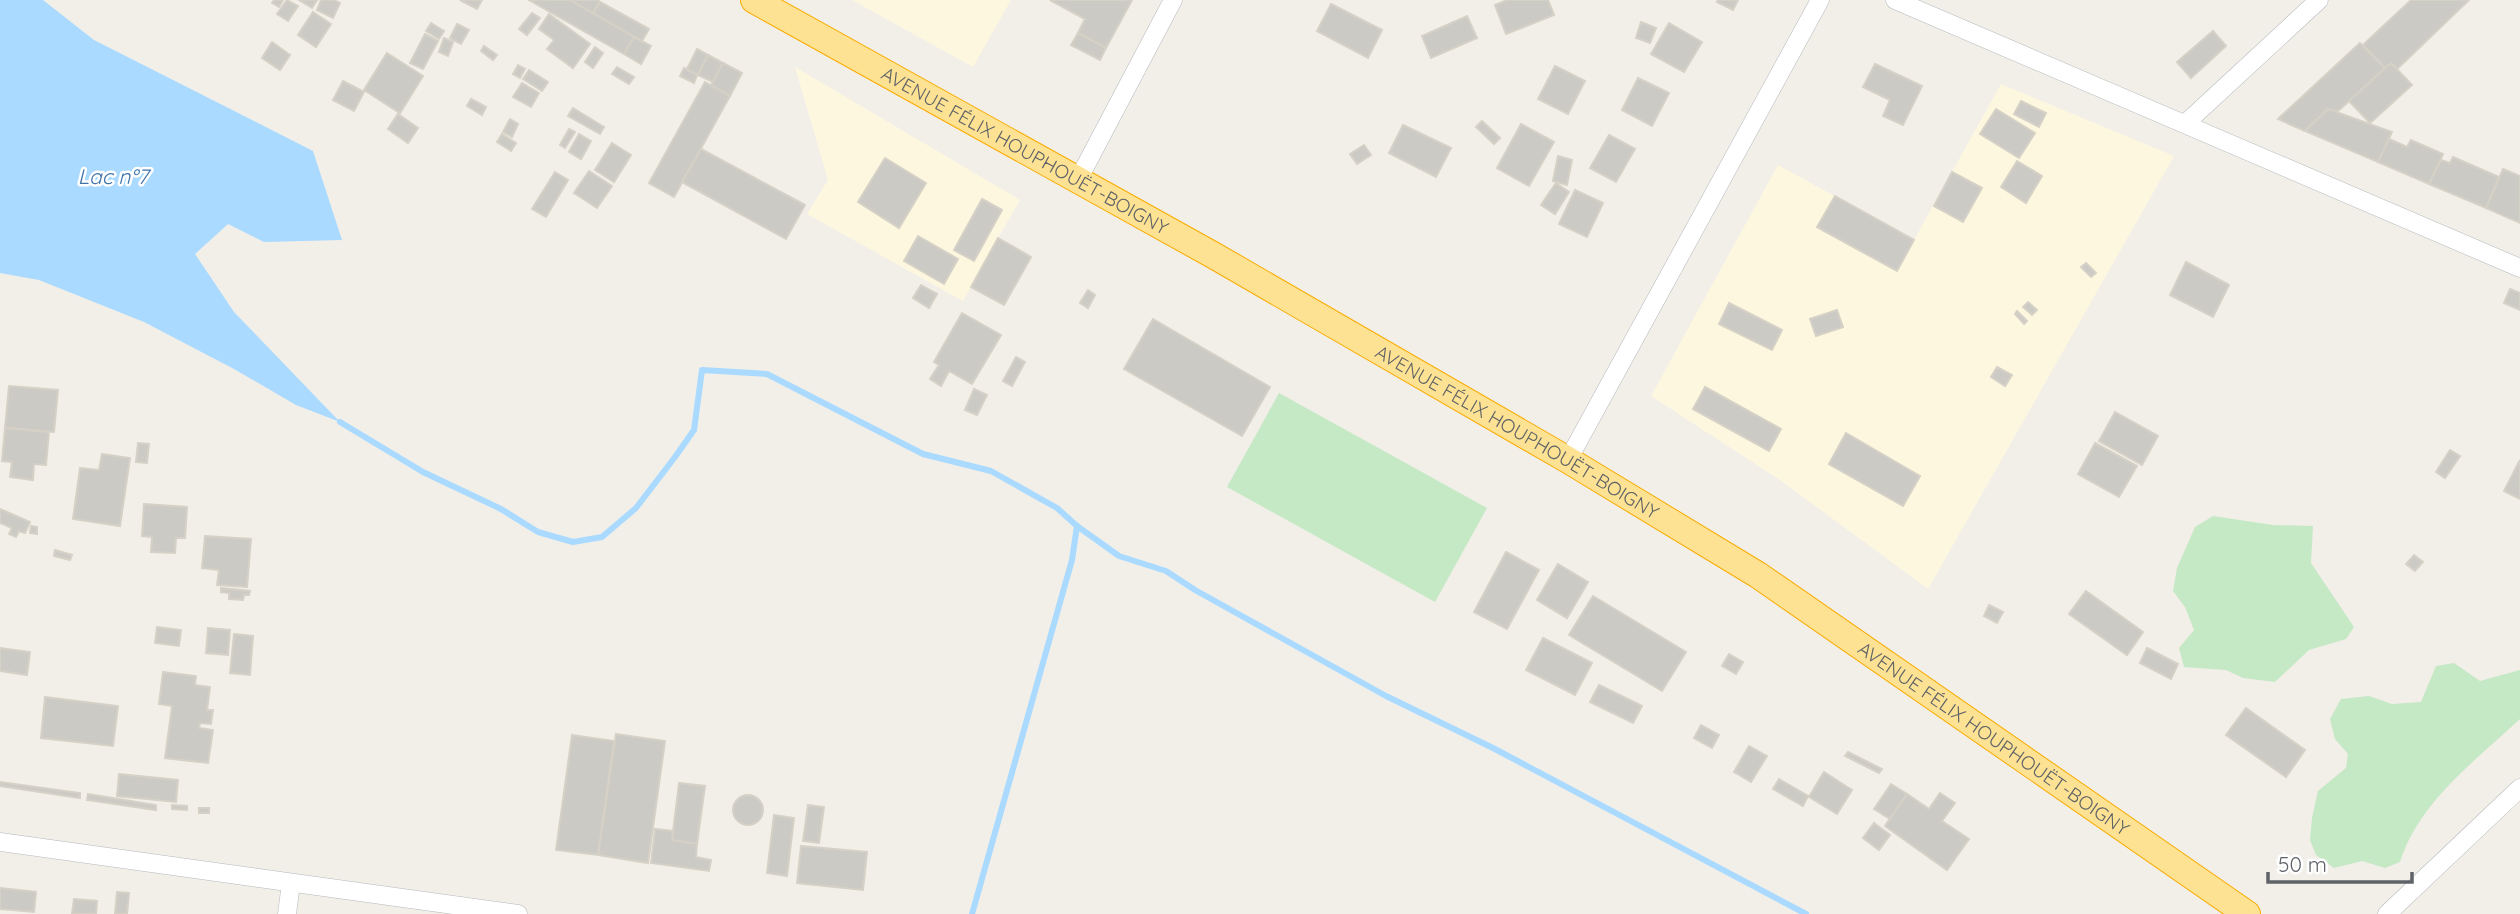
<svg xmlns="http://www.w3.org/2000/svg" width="2520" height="914" font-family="Quicksand,sans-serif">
<rect width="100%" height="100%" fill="#f1efe8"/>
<g fill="#fef7e0">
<path d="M852 0H1011L973 67Z"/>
<path d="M795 67 1020 200 998 238 1031 257 1004 305 971 287 963 301 807 214 828 180Z"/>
<path d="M2001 84 2174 156 1928 589 1780 480 1651 396 1778 165 1914 240Z"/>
</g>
<g fill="#c5e8c5">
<path d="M1279 393 1487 508 1435 602 1227 487Z"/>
<path d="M2213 516 2273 525 2313 526 2311 563 2354 627 2346 639 2309 650 2275 682 2243 678 2226 670 2184 667 2179 648 2194 630 2185 607 2173 591 2177 568 2195 527Z"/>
<path d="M2454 663 2480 681 2520 670V719C2475 761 2419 802 2400 862L2385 868 2362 861 2334 868 2316 855 2310 840 2312 818 2318 791 2346 768 2348 754 2335 739 2330 719 2341 699 2369 696 2392 704 2421 702 2436 666Z"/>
</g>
<path fill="#aadaff" d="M0 0H43L94 40 313 151 342 240 264 242 228 224 195 254 234 312 340 422 296 405 234 369 144 322 39 280 0 273Z"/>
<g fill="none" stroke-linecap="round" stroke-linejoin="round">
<g stroke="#aadaff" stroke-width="6">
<path d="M340 422 423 472 501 509 538 532 573 542 602 537 636 508 675 457 694 430 702 370 767 374 923 454 991 471 1057 508 1077 526 1119 556 1166 571 1195 590 1386 696 1493 748 1806 914"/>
<path d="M972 914 1072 560 1077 526"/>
</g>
</g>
<g fill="#cccac5" stroke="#d6d1c6" stroke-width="2">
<path d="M274 0H283L279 7 272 3Z"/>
<path d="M287 0 298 6 288 21 277 14Z"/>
<path d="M299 0H317L312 8Z"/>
<path d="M321 0H334L340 3 333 18 317 10Z"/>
<path d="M460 0H482L477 9Z"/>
<path d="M529 0H570L634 37 624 54Z"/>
<path d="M570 0H598L600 2 593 13Z"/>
<path d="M1050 0H1132L1106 48 1078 33 1085 19Z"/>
<path d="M1507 0H1548L1554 15 1506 34 1495 5Z"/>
<path d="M1718 0H1738L1733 10 1717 2Z"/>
<path d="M2411 0H2469L2397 69 2391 63 2385 68 2363 45Z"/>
<path d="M600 2 649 29 642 41 593 13Z"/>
<path d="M1331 4 1382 30 1368 58 1317 31Z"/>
<path d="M313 12 331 24 316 47 298 35Z"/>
<path d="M532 13 540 18 527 35 519 29Z"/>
<path d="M549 14 590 44 573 68 547 49 554 40 539 29Z"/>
<path d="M1467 16 1477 38 1431 58 1422 36Z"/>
<path d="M1641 22 1656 28 1650 43 1636 38Z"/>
<path d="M431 23 444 31 439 39 426 31Z"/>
<path d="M1669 23 1702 42 1684 72 1651 54Z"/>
<path d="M457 24 469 30 461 44 450 38Z"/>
<path d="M2213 31 2226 46 2191 78 2177 62Z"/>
<path d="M1078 33 1106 48 1100 60 1071 45Z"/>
<path d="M425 34 438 41 423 69 410 63Z"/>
<path d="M634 37 651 46 641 64 624 54Z"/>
<path d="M444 38 453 42 448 56 439 52Z"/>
<path d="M272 42 290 55 280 70 262 58Z"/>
<path d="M2360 43 2385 68 2337 112 2328 109 2305 131 2278 119Z"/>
<path d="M484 46 497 55 493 60 481 51Z"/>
<path d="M595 47 603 53 593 68 585 62Z"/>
<path d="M697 49 708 55 698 75 687 69Z"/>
<path d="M387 53 423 76 400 113 364 90Z"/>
<path d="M708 55 723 63 713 82 698 75Z"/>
<path d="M723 63 742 73 730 96 711 85Z"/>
<path d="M2391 63 2412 85 2370 123 2349 101Z"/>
<path d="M1875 64 1922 86 1903 125 1883 116 1890 100 1863 87Z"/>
<path d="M518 65 525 69 520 78 513 74Z"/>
<path d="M1555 66 1585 81 1568 114 1538 99Z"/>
<path d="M617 67 634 77 629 84 612 74Z"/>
<path d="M684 68 697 75 694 83 680 76Z"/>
<path d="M529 70 548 82 542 91 523 79Z"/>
<path d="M1638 78 1669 93 1652 126 1622 110Z"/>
<path d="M343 81 364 92 354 111 333 100Z"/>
<path d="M705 82 730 96 674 197 649 183Z"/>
<path d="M522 83 539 93 531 107 513 97Z"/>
<path d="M471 99 486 107 482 115 467 106Z"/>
<path d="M2021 101 2046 113 2039 127 2014 114Z"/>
<path d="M573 108 604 127 600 134 568 116Z"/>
<path d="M1996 109 2035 133 2019 158 1980 134Z"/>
<path d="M2328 109 2392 132 2378 162 2305 131Z"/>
<path d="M398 114 418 128 408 143 388 129Z"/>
<path d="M510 119 518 124 512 137 503 132Z"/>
<path d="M1482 121 1500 138 1494 144 1476 127Z"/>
<path d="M1521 124 1554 142 1529 186 1497 168Z"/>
<path d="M1403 125 1451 148 1436 177 1389 153Z"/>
<path d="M569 129 575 132 565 148 560 145Z"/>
<path d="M502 134 516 143 511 151 497 142Z"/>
<path d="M579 134 591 141 581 159 569 152Z"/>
<path d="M1609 135 1635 149 1616 182 1590 168Z"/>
<path d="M2389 139 2407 147 2411 140 2443 154 2429 184 2378 162Z"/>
<path d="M612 143 631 155 614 182 595 170Z"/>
<path d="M1364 145 1371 155 1357 164 1350 154Z"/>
<path d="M701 149 805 205 786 239 682 182Z"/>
<path d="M1558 156 1572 160 1567 185 1553 181Z"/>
<path d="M2453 157 2499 177 2486 208 2429 184 2441 160 2450 163Z"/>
<path d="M885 158 926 183 899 228 858 202Z"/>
<path d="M2017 161 2042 176 2026 203 2001 187Z"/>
<path d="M2503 169 2520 176V223L2486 208Z"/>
<path d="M589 171 612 186 597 208 574 193Z"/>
<path d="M555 172 568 180 546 217 532 209Z"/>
<path d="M1952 172 1982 188 1963 222 1934 206Z"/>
<path d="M1556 183 1569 192 1555 214 1541 205Z"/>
<path d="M1575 190 1603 203 1587 237 1559 224Z"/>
<path d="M1835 196 1914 240 1897 271 1817 227Z"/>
<path d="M982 199 1002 210 974 261 954 250Z"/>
<path d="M918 236 958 259 944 284 904 261Z"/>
<path d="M998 238 1031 257 1004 305 971 287Z"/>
<path d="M2186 262 2229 285 2213 317 2170 295Z"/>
<path d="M2086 263 2096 273 2091 277 2081 267Z"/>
<path d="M921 285 937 294 929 308 913 298Z"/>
<path d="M2510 289 2520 293V310L2504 303Z"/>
<path d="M1088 290 1095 295 1088 308 1080 303Z"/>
<path d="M2028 302 2037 310 2032 315 2023 307Z"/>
<path d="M1729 303 1782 330 1772 350 1719 324Z"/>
<path d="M1837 310 1843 327 1816 336 1810 319Z"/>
<path d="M2017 311 2027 321 2024 324 2015 314Z"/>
<path d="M962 313 1001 335 972 384 949 371 941 386 930 379 939 365 934 362Z"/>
<path d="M1153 319 1270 387 1242 436 1124 369Z"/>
<path d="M1016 357 1025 362 1012 386 1003 381Z"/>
<path d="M1997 367 2012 375 2005 386 1991 377Z"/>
<path d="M9 386 58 390 54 432 5 428Z"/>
<path d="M1705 387 1781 429 1769 451 1693 409Z"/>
<path d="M974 389 987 395 977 415 965 410Z"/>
<path d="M2115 412 2158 436 2142 465 2099 441Z"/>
<path d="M5 428 49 432 46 465 34 464 33 480 10 477 12 462 2 461Z"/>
<path d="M1846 433 1920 476 1903 506 1829 464Z"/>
<path d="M138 443 149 444 147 463 136 462Z"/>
<path d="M2095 443 2137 466 2119 497 2078 474Z"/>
<path d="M2450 450 2460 456 2445 478 2436 472Z"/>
<path d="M102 454 130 458 120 526 73 519 80 468 99 470Z"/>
<path d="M2520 460V499L2504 491Z"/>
<path d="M144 504 187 507 185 538H176L175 553 151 552 152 537 142 536Z"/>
<path d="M0 509 30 522 25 533 19 531 16 537 9 534 12 528 0 523Z"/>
<path d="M31 526 37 527V534L30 533Z"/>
<path d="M205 536 251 539 247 587 217 585 219 570 202 568Z"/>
<path d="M55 550 72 555 70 560 54 556Z"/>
<path d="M1506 552 1539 570 1507 629 1474 612Z"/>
<path d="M2414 555 2423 562 2415 571 2406 564Z"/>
<path d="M1558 564 1588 582 1567 618 1537 600Z"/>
<path d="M221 588 250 591 249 595H244L243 600 229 599V593L221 592Z"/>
<path d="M2086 591 2143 632 2127 655 2069 614Z"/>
<path d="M1593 596 1686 652 1662 691 1569 635Z"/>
<path d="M1989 605 2003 612 1997 623 1984 616Z"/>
<path d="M157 627 181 630 179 646 155 643Z"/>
<path d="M208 628 230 630 228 655 206 653Z"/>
<path d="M234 634 253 636 250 675 230 673Z"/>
<path d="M1543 638 1592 663 1575 695 1526 670Z"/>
<path d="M0 648 30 652 27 675 0 671Z"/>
<path d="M2147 648 2178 664 2171 679 2140 663Z"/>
<path d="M1729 654 1743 662 1736 674 1722 666Z"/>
<path d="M163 672 196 676 195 685 210 687 207 710H213L211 724 200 723 199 728 213 730 208 763 165 758 172 706 159 704Z"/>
<path d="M1599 685 1642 706 1633 723 1590 702Z"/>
<path d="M45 697 118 706 113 746 41 738Z"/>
<path d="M2246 708 2305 750 2286 777 2226 735Z"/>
<path d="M1701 725 1719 735 1712 748 1694 738Z"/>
<path d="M616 734 665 741 648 863 598 855Z"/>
<path d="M572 735 614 741 598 855 556 850Z"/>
<path d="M1749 746 1767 756 1751 782 1734 772Z"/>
<path d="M1848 752 1882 769 1879 773 1845 756Z"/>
<path d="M1824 772 1852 790 1837 814 1809 797Z"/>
<path d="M119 774 178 780 176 802 117 796Z"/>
<path d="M1779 779 1808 796 1803 806 1773 789Z"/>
<path d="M0 782 80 793V798L0 786Z"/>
<path d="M679 783 705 786 697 844 672 840Z"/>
<path d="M1891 784 1907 794 1890 819 1874 809Z"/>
<path d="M1940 793 1955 803 1942 821 1969 839 1947 870 1885 826 1907 794 1929 809Z"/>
<path d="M88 794 156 805V810L87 800Z"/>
<circle cx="748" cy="810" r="15"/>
<path d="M172 805 187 806V810L172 809Z"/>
<path d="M808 805 824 807 819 843 803 841Z"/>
<rect x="199" y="808" width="10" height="5"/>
<path d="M774 815 794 818 787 876 767 873Z"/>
<path d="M1874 823 1890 835 1879 850 1863 838Z"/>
<path d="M655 829 673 831 672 840 697 844 696 857 711 860 709 871 651 863Z"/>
<path d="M801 846 867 852 863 890 797 883Z"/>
<path d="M0 888 36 892 34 912 0 909Z"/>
<path d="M117 892 129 893 127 914H115Z"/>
<path d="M74 899 97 901 96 914H72Z"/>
</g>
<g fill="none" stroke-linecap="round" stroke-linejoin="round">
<g stroke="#b5b8bc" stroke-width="19">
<g id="minor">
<path d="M1895 0 2520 268"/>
<path d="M2186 123 2319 0"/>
<path d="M1078 180 1173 0"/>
<path d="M1568 460 1820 0"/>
<path d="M0 842 518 914"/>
<path d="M287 914 291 883"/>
<path d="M2387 914 2520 788"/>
</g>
</g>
<g stroke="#f9ab00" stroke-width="28">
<g id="highway">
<path id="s1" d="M754 0 1213 255 1568 460 1758 575 2247 914"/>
</g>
</g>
<use href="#minor" stroke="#fff" stroke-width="18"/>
<use href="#highway" stroke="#fde293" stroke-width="26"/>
</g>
<g text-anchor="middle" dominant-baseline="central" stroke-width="5" stroke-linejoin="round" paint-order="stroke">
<g font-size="19" fill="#5f6368" stroke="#fff">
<text stroke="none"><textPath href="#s1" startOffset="310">AVENUE FÉLIX HOUPHOUËT-BOIGNY</textPath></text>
<text stroke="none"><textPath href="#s1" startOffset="877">AVENUE FÉLIX HOUPHOUËT-BOIGNY</textPath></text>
<text stroke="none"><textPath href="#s1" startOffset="1444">AVENUE FÉLIX HOUPHOUËT-BOIGNY</textPath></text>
</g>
<g font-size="21" font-style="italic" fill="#4174aa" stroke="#fff">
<text x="113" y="176">Lac n°7</text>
</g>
</g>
<path d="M2268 872v10h144v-10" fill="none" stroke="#5f6368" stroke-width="3.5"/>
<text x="2278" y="872" font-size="21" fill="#5f6368" stroke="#ffffff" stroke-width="5" paint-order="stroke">50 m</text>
</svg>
